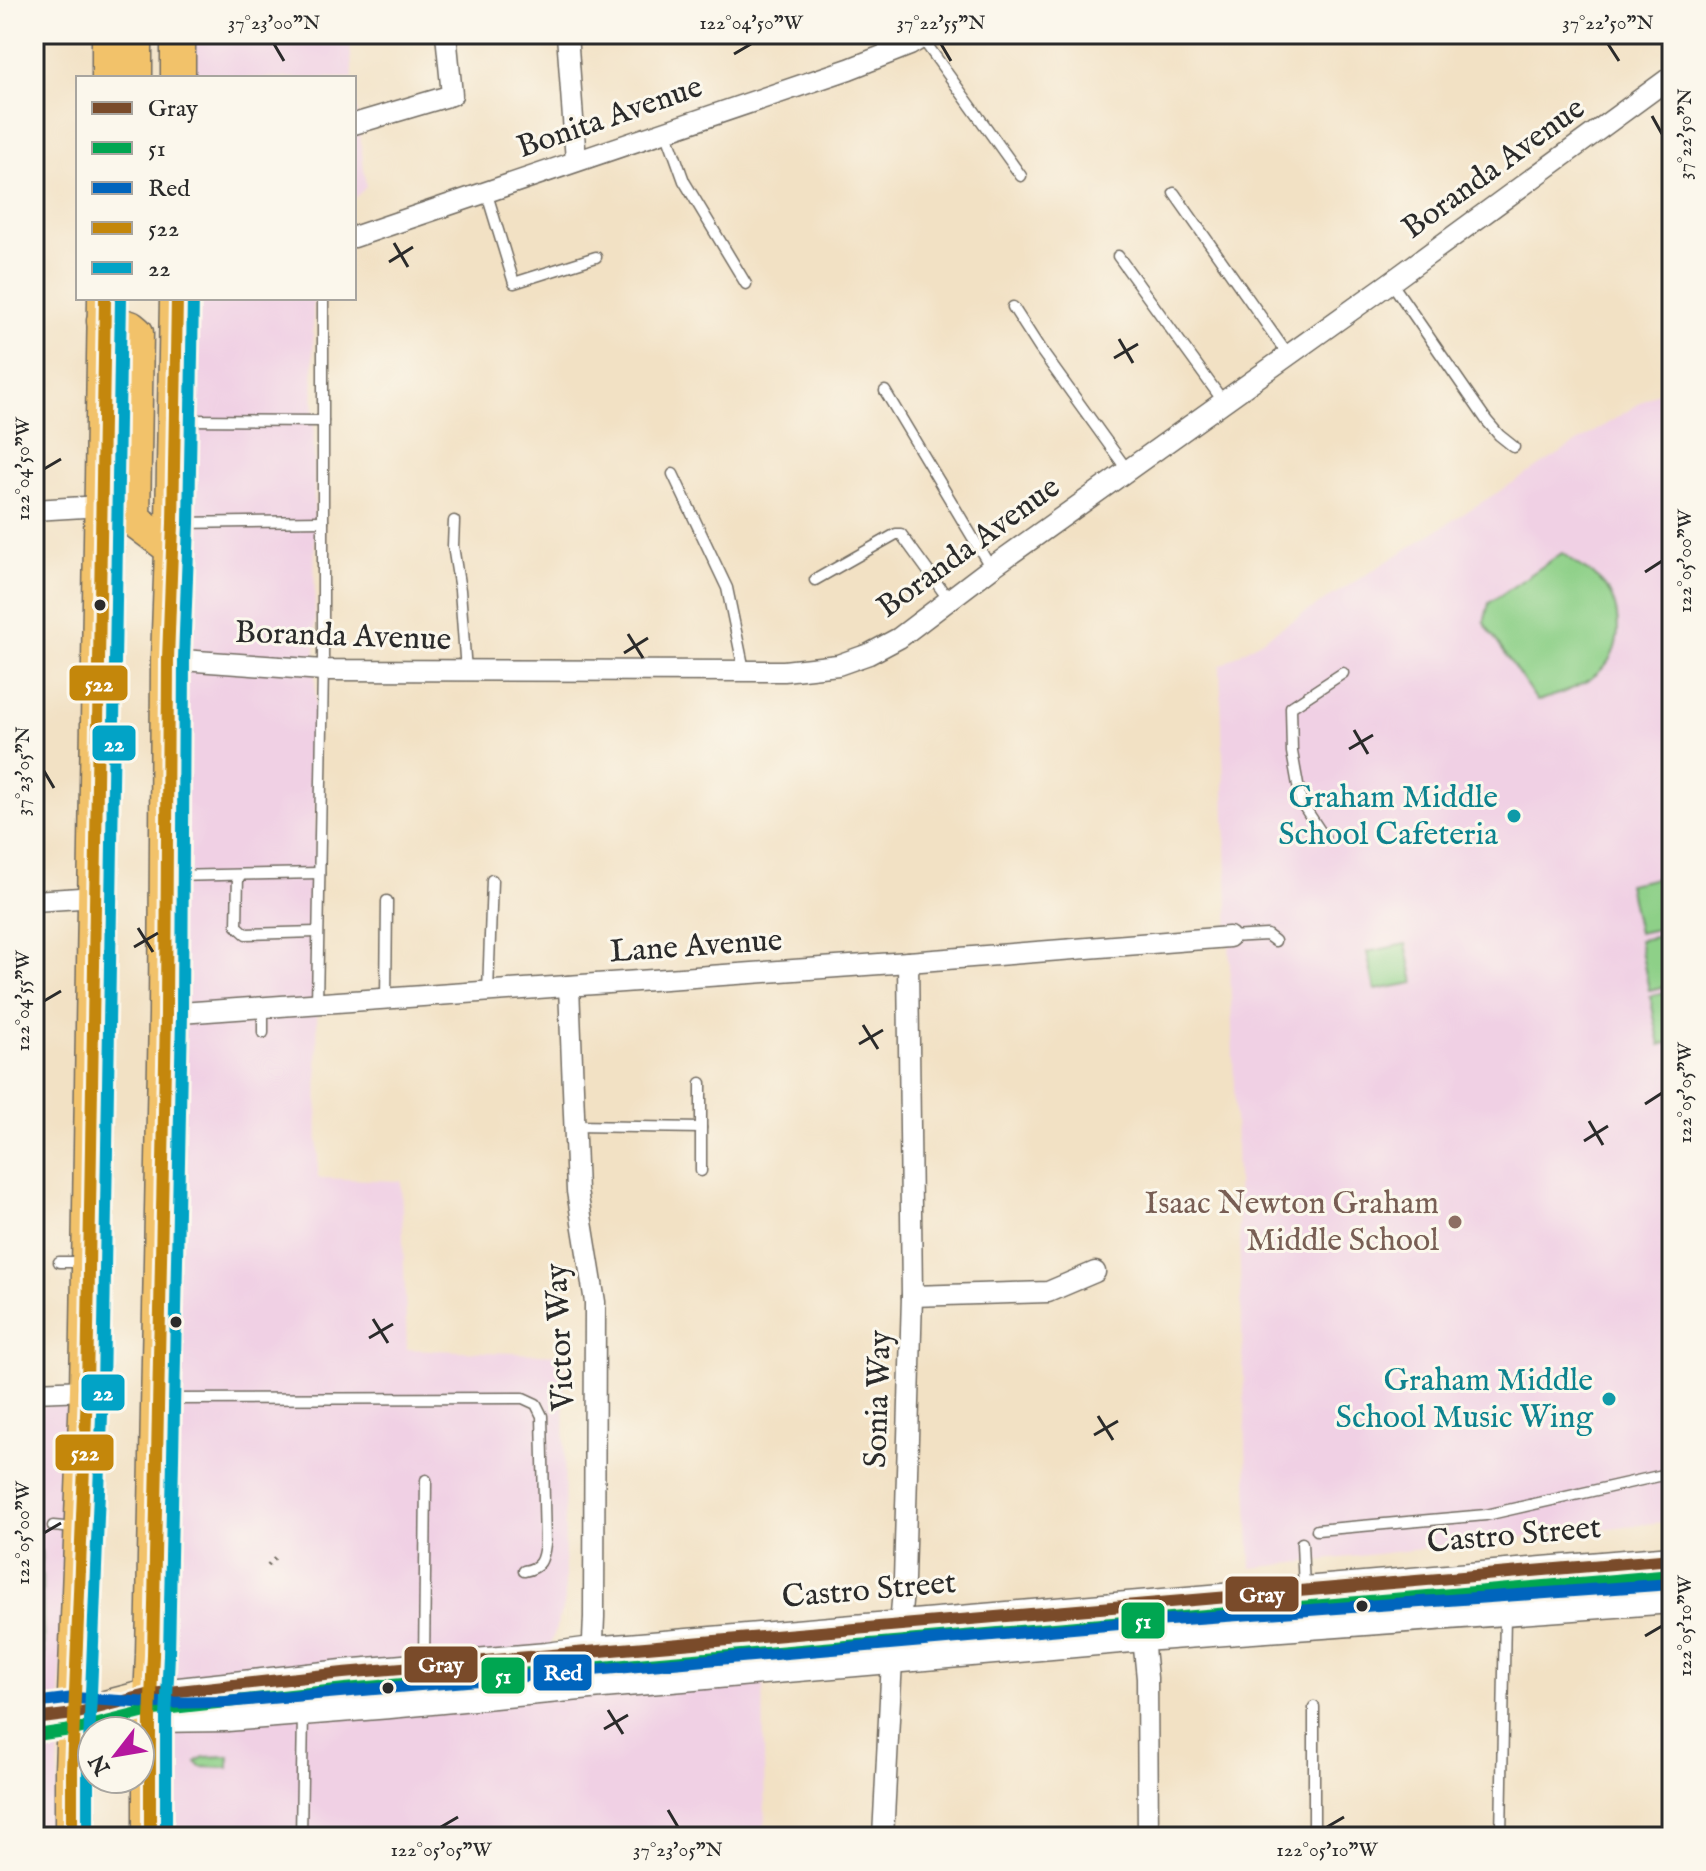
<svg xmlns="http://www.w3.org/2000/svg" width="1706" height="1871" font-family="'IM FELL English',serif">
<rect width="100%" height="100%" fill="#fbf7ec"/>
<filter id="ink" filterUnits="userSpaceOnUse"><feTurbulence type="fractalNoise" baseFrequency=".0125" numOctaves="2"/><feDisplacementMap in="SourceGraphic" scale="16" xChannelSelector="R" yChannelSelector="G"/><feConvolveMatrix kernelMatrix="1 2 1 2 8 2 1 2 1" color-interpolation-filters="sRGB"/></filter>
<filter id="wash" filterUnits="userSpaceOnUse"><feTurbulence type="fractalNoise" baseFrequency=".006" numOctaves="4" result="noise"/><feDisplacementMap in="SourceGraphic" scale="32" xChannelSelector="R" yChannelSelector="G"/><feGaussianBlur stdDeviation="1.8" result="paint"/><feColorMatrix in="noise" values="0 0 0 0 0 0 0 0 0 0 0 0 0 0 0 0 0 1.4 0 .05"/><feComposite in="paint" operator="in"/></filter>
<g filter="url(#wash)">
<rect width="100%" height="100%" fill="#f2e1c4"/>
<g fill="#f0d0e4">
<path d="M178 34H349L353 78H178Z"/>
<path d="M354 83 366 187 354 199Z"/>
<path d="M177 298H313L318 1178 401 1181 407 1349 564 1355 565 1601 547 1656 151 1694Z"/>
<path d="M1672 383V1521L1251 1568 1248 1508 1220 666Z"/>
<path d="M69 1404 56 1837H34V1405Z"/>
<path d="M763 1671 765 1837H150V1719Z"/>
</g>
<g fill="#8ed088" stroke="#5c7e5a" stroke-width="2">
<path d="M1562 553C1573 562 1594 574 1602 583 1610 591 1616 605 1617 616 1625 671 1581 688 1537 701L1484 623 1489 603Z"/>
<path d="M1672 875V926L1638 933 1628 884Z"/>
<path d="M1672 934V985L1649 990 1639 940Z"/>
<path d="M1406 944 1414 983 1375 990 1367 952Z"/>
<path d="M1672 991V1042L1660 1045 1650 996Z"/>
<path d="M34 1551H41L44 1665 34 1666Z"/>
<path d="M229 1756 228 1768 201 1767 196 1762 204 1757Z"/>
</g>
</g>
<g filter="url(#ink)">
<g fill="none" stroke-linecap="round" stroke-linejoin="round">
<g stroke="#716b61" stroke-width="13">
<g id="service">
<path d="M922 38 1021 176"/>
<path d="M666 131 684 181 746 284"/>
<path d="M486 191 514 283 596 257"/>
<path d="M1174 193 1288 355"/>
<path d="M1118 256 1223 401"/>
<path d="M1391 282 1487 421 1499 435 1514 447"/>
<path d="M1013 307 1040 349 1128 471"/>
<path d="M885 391 991 568"/>
<path d="M181 420 323 421"/>
<path d="M673 474 727 588 744 670"/>
<path d="M454 521 453 546 460 590 466 671"/>
<path d="M179 523 323 521"/>
<path d="M815 580 896 534H901L949 600"/>
<path d="M1324 837 1301 802 1292 752 1291 707 1343 673"/>
<path d="M238 875 237 926 246 934 317 932"/>
<path d="M173 876 319 873"/>
<path d="M1229 937 1267 935 1275 941"/>
<path d="M488 992 492 880"/>
<path d="M386 1000 387 901"/>
<path d="M317 1004 323 670V298"/>
<path d="M263 1033V1008"/>
<path d="M701 1083V1171"/>
<path d="M575 1126 701 1128"/>
<path d="M59 1262H85"/>
<path d="M164 1399 523 1398 536 1404 542 1416 545 1544C543 1560 541 1568 524 1571"/>
<path d="M53 1526 75 1528"/>
<path d="M1317 1530 1486 1515 1672 1473"/>
<path d="M1302 1543 1304 1589"/>
<path d="M424 1664 426 1480"/>
<path d="M1314 1707V1837"/>
<path d="M301 1837 303 1713"/>
<path d="M1501 1837 1505 1615"/>
</g>
</g>
<g stroke="#716b61" stroke-width="23">
<g id="minor">
<path d="M567 34 576 161"/>
<path d="M354 124 452 95 446 34"/>
<path d="M354 237 849 69 910 45 928 34"/>
<path d="M34 510 101 506"/>
<path d="M168 659 323 670 784 671 838 665 869 654 899 638 991 568 1391 282 1672 76"/>
<path d="M34 901 95 897"/>
<path d="M569 986 577 1191 595 1302 594 1617 591 1686"/>
<path d="M166 1014 908 962 1229 937"/>
<path d="M912 1296 1048 1292 1095 1272"/>
<path d="M34 1392 87 1390"/>
<path d="M1143 1638 1147 1678 1148 1837"/>
<path d="M883 1837 892 1660 900 1624 904 1580 912 1296 908 962"/>
</g>
</g>
<g stroke="#716b61" stroke-width="29">
<g id="tertiary">
<path d="M151 1694 343 1673 547 1656 592 1650 1672 1559"/>
<path d="M150 1719 227 1718 390 1705 591 1686 1143 1638 1672 1600"/>
</g>
</g>
<g stroke="#716b61" stroke-width="33">
<path id="secondary" d="M34 1719 74 1714 151 1694"/>
</g>
<g stroke="#716b61" stroke-width="37">
<g id="primary">
<path d="M109 78V34"/>
<path d="M135 78V34"/>
<path d="M178 78V34"/>
<path d="M104 321 130 328 136 333 133 519 173 549"/>
<path d="M72 1837V1770L87 1390 105 298"/>
<path d="M150 1837V1719L153 1655 166 1014 168 659 173 523 177 298"/>
</g>
</g>
<path stroke="#716b61" stroke-width="4" stroke-dasharray="2 6" stroke-linecap="butt" d="M268 1565 278 1554"/>
<use href="#service" stroke="#fff" stroke-width="10"/>
<use href="#minor" stroke="#fff" stroke-width="20"/>
<use href="#tertiary" stroke="#fff" stroke-width="26"/>
<use href="#secondary" stroke="#fae7c3" stroke-width="30"/>
<use href="#primary" stroke="#f2c26a" stroke-width="34"/>
<g stroke="#fbf7ec" stroke-width="18">
<path id="bus-1" d="M34 1719 74 1714 151 1694 343 1673 1672 1559"/>
</g>
<g stroke="#fbf7ec" stroke-width="18">
<path id="bus-2" d="M36 1735 78 1729 154 1710 345 1689 1672 1575"/>
</g>
<g stroke="#fbf7ec" stroke-width="18">
<path id="bus-3" d="M34 1703 74 1698 150 1703 226 1702 1142 1622 1671 1584"/>
</g>
<g stroke="#fbf7ec" stroke-width="18">
<g id="bus-4">
<path d="M72 1837V1770L87 1390 105 298"/>
<path d="M150 1837V1719L153 1655 166 1014 168 659 173 523 177 298"/>
</g>
</g>
<g stroke="#fbf7ec" stroke-width="18">
<g id="bus-5">
<path d="M88 1837V1770L103 1390 121 298"/>
<path d="M166 1837V1719L169 1655 182 1014 184 659 189 523 193 298"/>
</g>
</g>
<use href="#bus-1" stroke="#7a4b2a" stroke-width="12"/>
<use href="#bus-2" stroke="#00a651" stroke-width="12"/>
<use href="#bus-3" stroke="#0065bd" stroke-width="12"/>
<use href="#bus-4" stroke="#c4870b" stroke-width="12"/>
<use href="#bus-5" stroke="#02a3c6" stroke-width="12"/>
</g>
</g>
<path fill="none" stroke="#2b2b2b" stroke-width="3" d="M274 44 284 61M941 44 951 61M1608 44 1619 61M734 54 751 44M1652 116 1662 134M394 243 408 267M389 262 413 247M1119 339 1133 363M1114 358 1138 344M44 469 61 459M1645 572 1662 561M628 634 643 658M624 653 648 638M1354 730 1368 754M1349 749 1373 735M44 771 54 788M138 928 153 952M134 947 158 933M44 1001 61 991M863 1025 878 1049M859 1044 883 1030M1645 1104 1662 1093M1589 1121 1603 1145M1584 1141 1608 1126M373 1319 388 1343M369 1338 393 1324M1098 1416 1113 1440M1094 1435 1118 1421M44 1533 61 1523M1645 1636 1662 1626M608 1710 623 1734M604 1729 628 1715M668 1810 678 1827M441 1827 458 1817M1327 1827 1344 1817"/>
<g fill="#2b2b2b" stroke="#fbf7ec" stroke-width="3">
<circle cx="100" cy="605" r="7"/>
<circle cx="176" cy="1322" r="7"/>
<circle cx="1362" cy="1606" r="7"/>
<circle cx="388" cy="1688" r="7"/>
</g>
<g fill="#0f9aa8" stroke="#fbf7ec" stroke-width="3">
<circle cx="1514" cy="816" r="8"/>
<circle cx="1609" cy="1399" r="8"/>
</g>
<circle fill="#8d6e63" stroke="#fbf7ec" stroke-width="3" cx="1455" cy="1222" r="8"/>
<g text-anchor="middle" dominant-baseline="central" stroke-width="6" stroke-linejoin="round" paint-order="stroke">
<g font-size="32" fill="#2b2b2b" stroke="#fbf7ec">
<text transform="translate(610 118) rotate(-19)">Bonita Avenue</text>
<text transform="translate(1494 169) rotate(-36)">Boranda Avenue</text>
<text transform="translate(969 548) rotate(-36)">Boranda Avenue</text>
<text transform="translate(343 637) rotate(2)">Boranda Avenue</text>
<text transform="translate(696 947) rotate(-4)">Lane Avenue</text>
<text transform="translate(561 1337) rotate(-93)">Victor Way</text>
<text transform="translate(879 1399) rotate(-88)">Sonia Way</text>
<text transform="translate(1514 1536) rotate(-5)">Castro Street</text>
<text transform="translate(869 1591) rotate(-5)">Castro Street</text>
</g>
<g font-size="32" fill="#0d838f" stroke="#fbf7ec" text-anchor="end">
<text x="1498" y="798">Graham Middle<tspan x="1498" dy="37">School Cafeteria</tspan></text>
<text x="1593" y="1381">Graham Middle<tspan x="1593" dy="37">School Music Wing</tspan></text>
</g>
<g font-size="32" fill="#785e54" stroke="#fbf7ec" text-anchor="end">
<text x="1439" y="1204">Isaac Newton Graham<tspan x="1439" dy="37">Middle School</tspan></text>
</g>
</g>
<g stroke="#fbf7ec" stroke-width="3">
<rect x="68" y="664" width="61" height="38" rx="8" fill="#c4870b"/>
<rect x="91" y="724" width="46" height="38" rx="8" fill="#02a3c6"/>
<rect x="80" y="1373" width="46" height="39" rx="8" fill="#02a3c6"/>
<rect x="54" y="1433" width="61" height="39" rx="8" fill="#c4870b"/>
<rect x="1224" y="1575" width="76" height="38" rx="8" fill="#7a4b2a"/>
<rect x="1120" y="1601" width="46" height="39" rx="8" fill="#00a651"/>
<rect x="403" y="1645" width="76" height="39" rx="8" fill="#7a4b2a"/>
<rect x="532" y="1653" width="61" height="39" rx="8" fill="#0065bd"/>
<rect x="480" y="1656" width="46" height="39" rx="8" fill="#00a651"/>
</g>
<g font-size="22" text-anchor="middle" font-weight="bold" fill="#fff">
<text x="99" y="691">522</text>
<text x="114" y="751">22</text>
<text x="103" y="1400">22</text>
<text x="85" y="1460">522</text>
<text x="1262" y="1602">Gray</text>
<text x="1143" y="1628">51</text>
<text x="441" y="1672">Gray</text>
<text x="563" y="1680">Red</text>
<text x="503" y="1683">51</text>
</g>
<rect width="1706" height="1871" fill="none" stroke="#fbf7ec" stroke-width="88"/>
<rect x="76" y="76" width="280" height="224" fill="#fbf7ec" stroke="#a8a59f" stroke-width="2"/>
<rect x="92" y="102" width="40" height="12" fill="#7a4b2a" stroke="#a8a59f" stroke-width="2"/>
<text x="148" y="116" font-size="24" fill="#2b2b2b">Gray</text>
<rect x="92" y="142" width="40" height="12" fill="#00a651" stroke="#a8a59f" stroke-width="2"/>
<text x="148" y="156" font-size="24" fill="#2b2b2b">51</text>
<rect x="92" y="182" width="40" height="12" fill="#0065bd" stroke="#a8a59f" stroke-width="2"/>
<text x="148" y="196" font-size="24" fill="#2b2b2b">Red</text>
<rect x="92" y="222" width="40" height="12" fill="#c4870b" stroke="#a8a59f" stroke-width="2"/>
<text x="148" y="236" font-size="24" fill="#2b2b2b">522</text>
<rect x="92" y="262" width="40" height="12" fill="#02a3c6" stroke="#a8a59f" stroke-width="2"/>
<text x="148" y="276" font-size="24" fill="#2b2b2b">22</text>
<g transform="translate(116 1755) rotate(239)"><circle r="38" fill="#fbf7ec" stroke="#a8a59f" stroke-width="2"/>
<path d="M0-6L14 30L0 20L-14 30Z" fill="#b5179e"/>
<text y="-12" font-size="22" font-weight="bold" text-anchor="middle" fill="#2b2b2b">N</text>
</g>
<rect x="44" y="44" width="1618" height="1783" fill="none" stroke="#2b2b2b" stroke-width="3"/>
<g font-size="20" text-anchor="middle" fill="#2b2b2b">
<text x="274" y="29">37°23'00"N</text>
<text x="751" y="29">122°04'50"W</text>
<text x="941" y="29">37°22'55"N</text>
<text x="1608" y="29">37°22'50"N</text>
<text transform="translate(1684 134) rotate(-90)" y="7">37°22'50"N</text>
<text transform="translate(22 469) rotate(-90)" y="7">122°04'50"W</text>
<text transform="translate(1684 561) rotate(-90)" y="7">122°05'00"W</text>
<text transform="translate(22 771) rotate(-90)" y="7">37°23'05"N</text>
<text transform="translate(22 1001) rotate(-90)" y="7">122°04'55"W</text>
<text transform="translate(1684 1093) rotate(-90)" y="7">122°05'05"W</text>
<text transform="translate(22 1533) rotate(-90)" y="7">122°05'00"W</text>
<text transform="translate(1684 1626) rotate(-90)" y="7">122°05'10"W</text>
<text x="441" y="1856">122°05'05"W</text>
<text x="678" y="1856">37°23'05"N</text>
<text x="1327" y="1856">122°05'10"W</text>
</g>
</svg>
